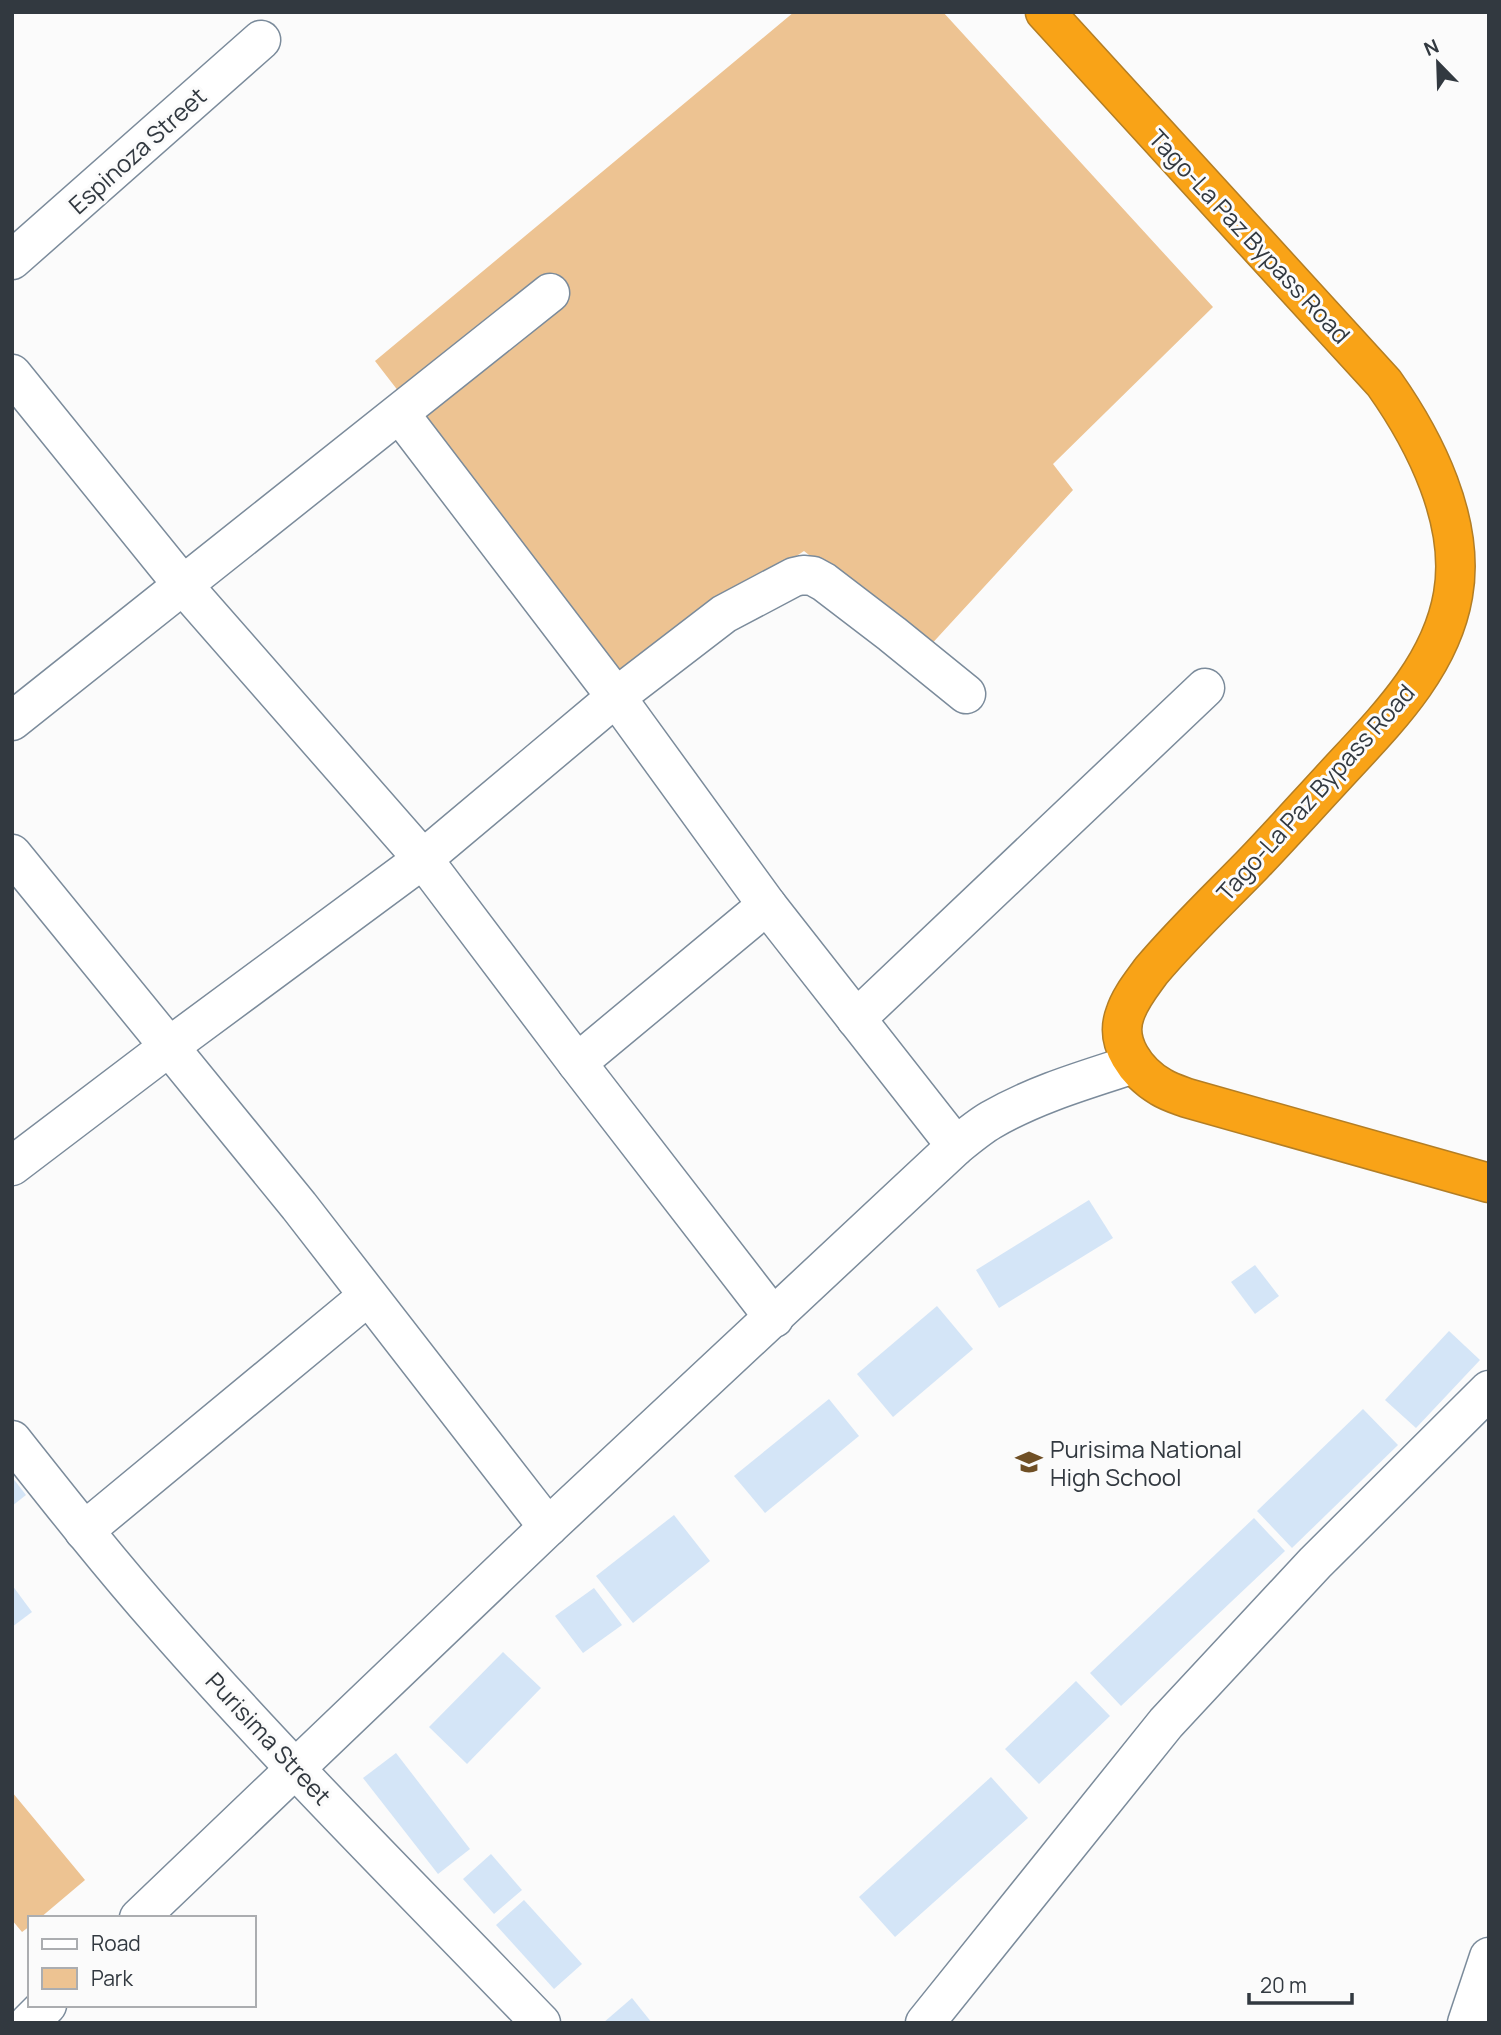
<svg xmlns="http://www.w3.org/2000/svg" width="1501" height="2035" font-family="Manrope,sans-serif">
<rect width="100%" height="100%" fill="#fbfbfb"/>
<g fill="#edc392">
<path d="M794 12H943L1213 307 1053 464 1073 490 927 649 804 551 618 675 375 361Z"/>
<path d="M12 1792 85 1880 40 1918H30V1926L22 1932 12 1920Z"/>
</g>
<g fill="#d4e5f7">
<path d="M1089 1200 1113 1238 999 1308 976 1270Z"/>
<path d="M1255 1265 1279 1296 1255 1314 1231 1282Z"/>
<path d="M937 1306 973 1349 893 1417 857 1374Z"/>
<path d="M1449 1331 1480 1360 1416 1428 1385 1400Z"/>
<path d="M829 1399 859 1436 765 1513 734 1476Z"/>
<path d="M1363 1409 1398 1445 1292 1548 1257 1511Z"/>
<path d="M12 1477 26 1495 12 1506Z"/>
<path d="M674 1515 710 1561 633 1623 596 1576Z"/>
<path d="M1254 1518 1285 1551 1121 1706 1090 1673Z"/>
<path d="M12 1585 32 1612 12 1627Z"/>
<path d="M594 1588 622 1625 583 1653 555 1616Z"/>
<path d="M503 1652 541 1688 467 1764 429 1727Z"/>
<path d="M1076 1681 1110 1716 1039 1784 1005 1749Z"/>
<path d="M396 1753 470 1849 438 1874 363 1778Z"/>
<path d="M991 1777 1028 1818 895 1937 859 1897Z"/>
<path d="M491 1854 522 1890 494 1914 463 1879Z"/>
<path d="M524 1900 582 1964 554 1989 496 1925Z"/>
<path d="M632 1998 652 2023H603Z"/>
</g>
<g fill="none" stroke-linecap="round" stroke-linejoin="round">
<g stroke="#7b8b9b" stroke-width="41">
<g id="minor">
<path d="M12 260 261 40"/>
<path d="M12 374 182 584 423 859 577 1063 774 1318"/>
<path d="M400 414 616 697 767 905 956 1146"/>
<path d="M12 721 550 293"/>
<path d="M12 854 299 1206 548 1527"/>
<path d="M856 1019 1205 688"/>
<path d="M577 1063 767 905"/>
<path d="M12 1166 170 1046 423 859 616 697 724 614 794 577 803 575 813 576 824 582 892 634 966 694"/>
<path d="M12 1440C61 1502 110 1564 163 1624 284 1762 414 1891 541 2023"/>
<path d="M84 1531 368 1296"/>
<path d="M139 1918 548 1527 956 1146C967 1137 979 1127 991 1120 1036 1094 1085 1080 1134 1064"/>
<path d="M29 2023 47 2005"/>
<path d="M925 2023 1166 1723 1315 1563 1489 1390"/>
<path d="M1467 2023 1489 1957"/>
</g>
</g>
<g stroke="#b37e25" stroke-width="41">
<path id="highway" d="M1045 12 1384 383C1425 441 1466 522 1453 595 1440 671 1379 727 1329 782 1304 809 1279 837 1253 864 1219 899 1183 933 1151 971 1141 985 1130 998 1125 1014 1114 1043 1137 1073 1161 1087 1169 1092 1179 1095 1187 1098L1489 1183"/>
</g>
<use href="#minor" stroke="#fff" stroke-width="38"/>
<use href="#highway" stroke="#f9a317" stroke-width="38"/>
</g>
<defs>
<g id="school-bare" transform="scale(2.1)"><path d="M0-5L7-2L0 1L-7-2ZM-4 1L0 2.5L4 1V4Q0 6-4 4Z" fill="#6f4f25" stroke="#fbfbfb" stroke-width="2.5" paint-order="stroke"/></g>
</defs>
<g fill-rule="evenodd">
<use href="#school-bare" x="1029" y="1462"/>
</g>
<g text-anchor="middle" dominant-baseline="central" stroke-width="6" stroke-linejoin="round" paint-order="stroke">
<g font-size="24" fill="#323940" stroke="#fbfbfb">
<text transform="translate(137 150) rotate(-42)">Espinoza Street</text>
<text transform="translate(1250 236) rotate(47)">Tago-La Paz Bypass Road</text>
<text transform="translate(1315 792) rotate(-48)">Tago-La Paz Bypass Road</text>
<text transform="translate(269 1738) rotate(47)">Purisima Street</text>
</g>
<g font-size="24" fill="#323940" stroke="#fbfbfb" text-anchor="start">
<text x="1050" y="1448">Purisima National<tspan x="1050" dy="28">High School</tspan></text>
</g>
</g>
<rect width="1501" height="2035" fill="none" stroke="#323940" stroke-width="28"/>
<rect x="28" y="1916" width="228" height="91" fill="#fbfbfb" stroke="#abadb0" stroke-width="2"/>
<rect x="42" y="1939" width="35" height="10" fill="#ffffff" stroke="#abadb0" stroke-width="2"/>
<text x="91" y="1951" font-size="21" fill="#323940">Road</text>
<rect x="42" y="1968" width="35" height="21" fill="#edc392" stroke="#abadb0" stroke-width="2"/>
<text x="91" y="1986" font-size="21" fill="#323940">Park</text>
<g transform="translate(1438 63) rotate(337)" stroke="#fbfbfb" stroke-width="5" paint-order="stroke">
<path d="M0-5L12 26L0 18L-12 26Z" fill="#323940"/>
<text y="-10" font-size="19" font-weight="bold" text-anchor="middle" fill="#323940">N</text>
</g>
<path d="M1249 1993v10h103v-10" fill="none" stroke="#323940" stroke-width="3.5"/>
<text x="1260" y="1993" font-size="21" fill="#323940" stroke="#fbfbfb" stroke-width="5" paint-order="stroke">20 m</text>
</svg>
